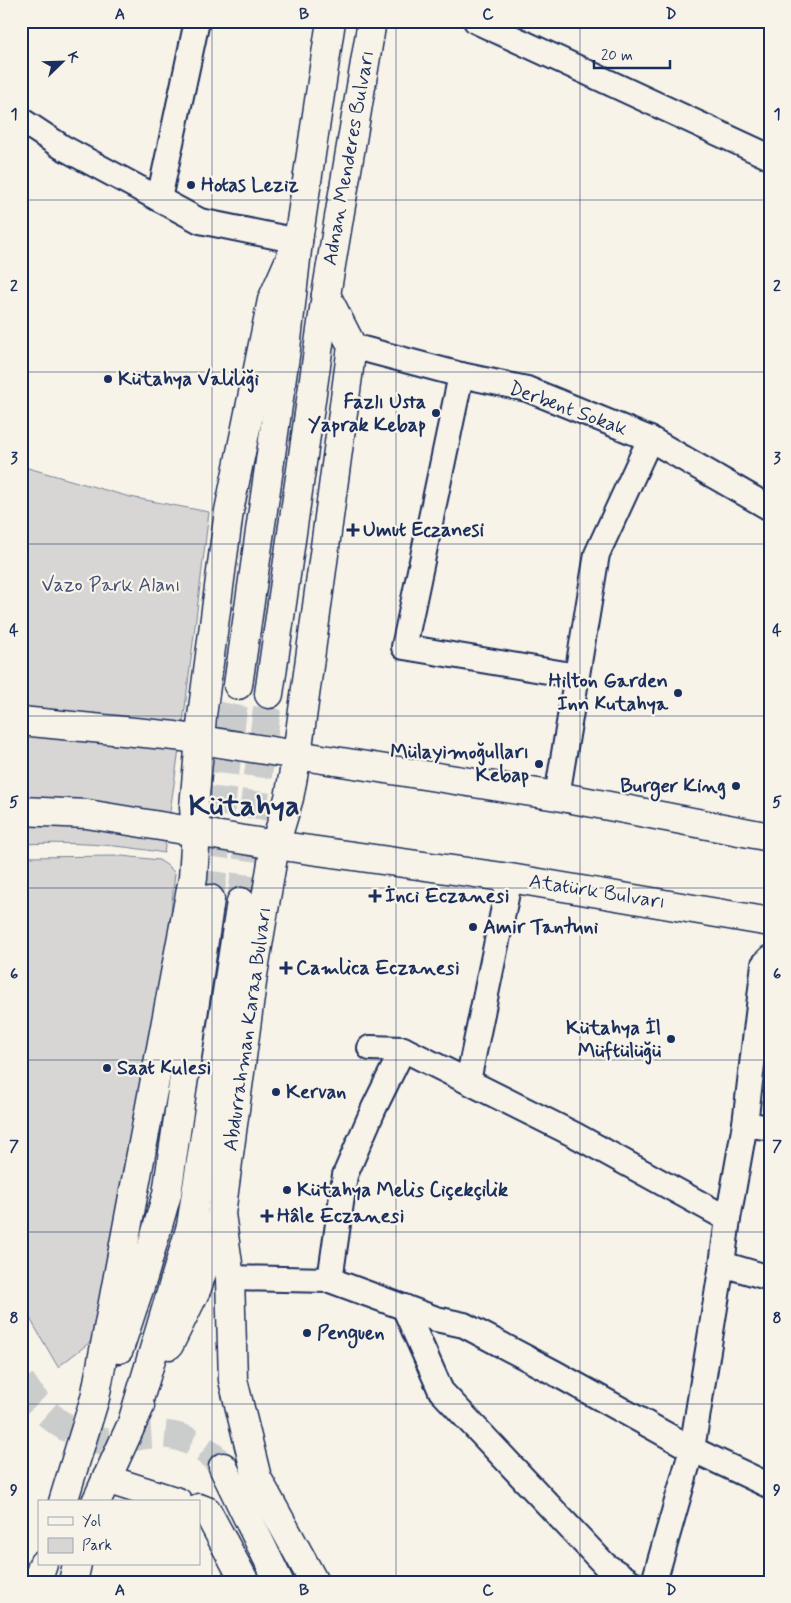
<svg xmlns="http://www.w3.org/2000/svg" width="791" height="1603" font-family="Mynerve,sans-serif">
<rect width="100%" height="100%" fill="#f7f3e8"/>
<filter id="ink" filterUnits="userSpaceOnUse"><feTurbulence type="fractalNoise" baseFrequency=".02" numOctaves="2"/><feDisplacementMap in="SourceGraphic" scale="10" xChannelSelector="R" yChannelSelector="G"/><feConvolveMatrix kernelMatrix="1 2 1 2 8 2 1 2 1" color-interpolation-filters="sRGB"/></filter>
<g filter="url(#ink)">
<g fill="#d7d6d4" stroke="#798299">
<path d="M21 466 130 497 209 512 185 708 164 853C117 844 69 842 21 844Z"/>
<path d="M122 856 159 860 168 866 175 873 162 996 98 1336 58 1367 21 1303V857Z"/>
</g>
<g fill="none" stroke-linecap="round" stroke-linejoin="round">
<g stroke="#cbcccc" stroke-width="28" stroke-dasharray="28 14" stroke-linecap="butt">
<path d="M210 899 233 709 238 685"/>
<path d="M241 902 269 694"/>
<path d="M21 1381C37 1407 57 1426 86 1437 93 1439 102 1443 109 1442 121 1441 134 1437 146 1435 178 1431 203 1444 223 1467"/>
</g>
<g stroke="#1b2f5e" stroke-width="28">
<g id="minor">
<path d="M476 21 770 157"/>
<path d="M21 120 62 147 200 221 298 241"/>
<path d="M159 199 197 21"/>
<path d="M352 346 461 375 527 389 650 439 770 508"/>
<path d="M461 375 404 647 577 676"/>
<path d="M557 796 597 554 650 439"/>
<path d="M370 1048 403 1049 575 1135 728 1219"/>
<path d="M468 1081 510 878"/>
<path d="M745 1124 770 1128"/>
<path d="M722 1264 770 1278"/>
<path d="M230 1278 330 1280 436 1319 464 1325 555 1373 692 1449 722 1264 728 1219 745 1124 764 964 770 958"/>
<path d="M330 1280 345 1175 374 1108 403 1049"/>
<path d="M404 1307 441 1391 605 1565 631 1582"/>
<path d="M654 1582 692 1449 770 1486"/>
</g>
</g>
<g stroke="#1b2f5e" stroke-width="31">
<g id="secondary">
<path d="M238 685 286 349 298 241 331 21"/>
<path d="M269 694 326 295 372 21"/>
<path d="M21 721 175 736 297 755 557 796 770 837"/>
<path d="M21 811 87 814 275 845 510 878 770 922"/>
<path d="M169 1345 197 1288 219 1221"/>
<path d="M119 1349 144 1274 167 1194 210 899"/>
<path d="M132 1423 191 1226 241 902"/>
<path d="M223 1467 279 1582"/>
<path d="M106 1479 178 1502"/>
<path d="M63 1502 95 1398 193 878 196 832 194 807 202 716 229 511 272 300 298 241"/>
<path d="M96 1502 140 1406"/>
<path d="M199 1508 207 1511 245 1582"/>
<path d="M37 1582 43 1564"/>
<path d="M73 1582 77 1564"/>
<path d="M314 1582 257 1478 233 1380 230 1278 221 1214 253 975 275 845 289 798 297 755 352 346 326 295"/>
</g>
</g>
<use href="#minor" stroke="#f7f3e8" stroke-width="24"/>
<use href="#secondary" stroke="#f7f3e8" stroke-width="28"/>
</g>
</g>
<path fill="none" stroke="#1b2f5e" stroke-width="1" stroke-opacity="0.55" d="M212 21V1582M396 21V1582M580 21V1582M21 200H770M21 372H770M21 544H770M21 716H770M21 888H770M21 1060H770M21 1232H770M21 1404H770"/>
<g fill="#1b2f5e" stroke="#f7f3e8" stroke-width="2">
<circle cx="191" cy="185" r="5"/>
<circle cx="108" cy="379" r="5"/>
<circle cx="436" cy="413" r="5"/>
<path d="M350.5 522.5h5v5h5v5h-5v5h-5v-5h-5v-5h5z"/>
<circle cx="678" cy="693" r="5"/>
<circle cx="539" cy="764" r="5"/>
<circle cx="736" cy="786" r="5"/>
<path d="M372.5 888.5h5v5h5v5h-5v5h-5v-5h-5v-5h5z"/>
<circle cx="473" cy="927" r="5"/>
<path d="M283.5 960.5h5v5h5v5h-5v5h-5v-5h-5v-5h5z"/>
<circle cx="671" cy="1039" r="5"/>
<circle cx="107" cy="1068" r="5"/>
<circle cx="276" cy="1092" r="5"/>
<circle cx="287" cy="1190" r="5"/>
<path d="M264.5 1208.5h5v5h5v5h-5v5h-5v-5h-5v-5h5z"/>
<circle cx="307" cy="1333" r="5"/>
</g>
<g text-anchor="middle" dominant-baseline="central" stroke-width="4.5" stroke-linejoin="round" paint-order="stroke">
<g font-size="20" fill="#1b2f5e" stroke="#f7f3e8">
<text transform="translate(349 158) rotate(-80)">Adnan Menderes Bulvarı</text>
<text transform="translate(568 409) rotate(20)">Derbent Sokak</text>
<text transform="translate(597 892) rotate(9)">Atatürk Bulvarı</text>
<text transform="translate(248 1029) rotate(-82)">Abdurrahman Karaa Bulvarı</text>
</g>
<g font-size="20" font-weight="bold" fill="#1b2f5e" stroke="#f7f3e8" text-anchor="start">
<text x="201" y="185">Hotas Leziz</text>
<text x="118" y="379">Kütahya Valiliği</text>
<text x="426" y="402" text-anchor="end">Fazlı Usta<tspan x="426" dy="23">Yaprak Kebap</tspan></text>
<text x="363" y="530">Umut Eczanesi</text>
<text x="668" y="681" text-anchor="end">Hilton Garden<tspan x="668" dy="23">Inn Kutahya</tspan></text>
<text x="529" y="752" text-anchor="end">Mülayimoğulları<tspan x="529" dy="23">Kebap</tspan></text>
<text x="726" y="786" text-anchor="end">Burger King</text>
<text x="385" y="896">İnci Eczanesi</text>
<text x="483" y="927">Amir Tantuni</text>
<text x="296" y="968">Camlica Eczanesi</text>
<text x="661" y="1028" text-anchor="end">Kütahya İl<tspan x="661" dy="23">Müftülüğü</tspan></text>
<text x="117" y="1068">Saat Kulesi</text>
<text x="286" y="1092">Kervan</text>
<text x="297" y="1190">Kütahya Melis Ciçekçilik</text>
<text x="277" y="1216">Hâle Eczanesi</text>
<text x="317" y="1333">Penguen</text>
</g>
<g font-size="20" fill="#415076" stroke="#f7f3e8">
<text x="111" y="585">Vazo Park Alanı</text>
</g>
<g font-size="30" font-weight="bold" fill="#1b2f5e" stroke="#f7f3e8">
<text x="244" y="806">Kütahya</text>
</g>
</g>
<rect width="791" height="1603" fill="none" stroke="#f7f3e8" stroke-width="55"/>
<rect x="38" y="1500" width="162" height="65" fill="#f7f3e8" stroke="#9fa5b1"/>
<rect x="48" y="1517" width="25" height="8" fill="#f7f3e8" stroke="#9fa5b1"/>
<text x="82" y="1526" font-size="15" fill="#1b2f5e">Yol</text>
<rect x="48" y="1538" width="25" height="15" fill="#d7d6d4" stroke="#9fa5b1"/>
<text x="82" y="1550" font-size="15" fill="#1b2f5e">Park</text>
<g transform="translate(62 62) rotate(67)" stroke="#f7f3e8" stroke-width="4" paint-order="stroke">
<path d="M0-4L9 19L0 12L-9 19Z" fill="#1b2f5e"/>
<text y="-8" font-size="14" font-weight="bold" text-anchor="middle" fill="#1b2f5e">K</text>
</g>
<path d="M594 60v8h76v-8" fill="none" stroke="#1b2f5e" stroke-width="2.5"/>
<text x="601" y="60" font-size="15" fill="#1b2f5e" stroke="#f7f3e8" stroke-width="4" paint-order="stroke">20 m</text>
<rect x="28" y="28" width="736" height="1548" fill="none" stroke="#1b2f5e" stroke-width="2"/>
<g font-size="16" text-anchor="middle" font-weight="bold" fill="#1b2f5e">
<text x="120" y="19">A</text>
<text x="304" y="19">B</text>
<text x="488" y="19">C</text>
<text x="671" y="19">D</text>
<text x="14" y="119">1</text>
<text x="777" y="119">1</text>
<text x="14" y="291">2</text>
<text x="777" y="291">2</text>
<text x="14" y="463">3</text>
<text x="777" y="463">3</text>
<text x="14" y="635">4</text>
<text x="777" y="635">4</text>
<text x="14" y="807">5</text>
<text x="777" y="807">5</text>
<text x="14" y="979">6</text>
<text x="777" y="979">6</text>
<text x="14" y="1151">7</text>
<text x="777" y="1151">7</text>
<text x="14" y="1323">8</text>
<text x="777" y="1323">8</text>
<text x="14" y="1495">9</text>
<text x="777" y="1495">9</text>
<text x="120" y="1595">A</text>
<text x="304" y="1595">B</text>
<text x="488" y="1595">C</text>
<text x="671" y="1595">D</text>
</g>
</svg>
